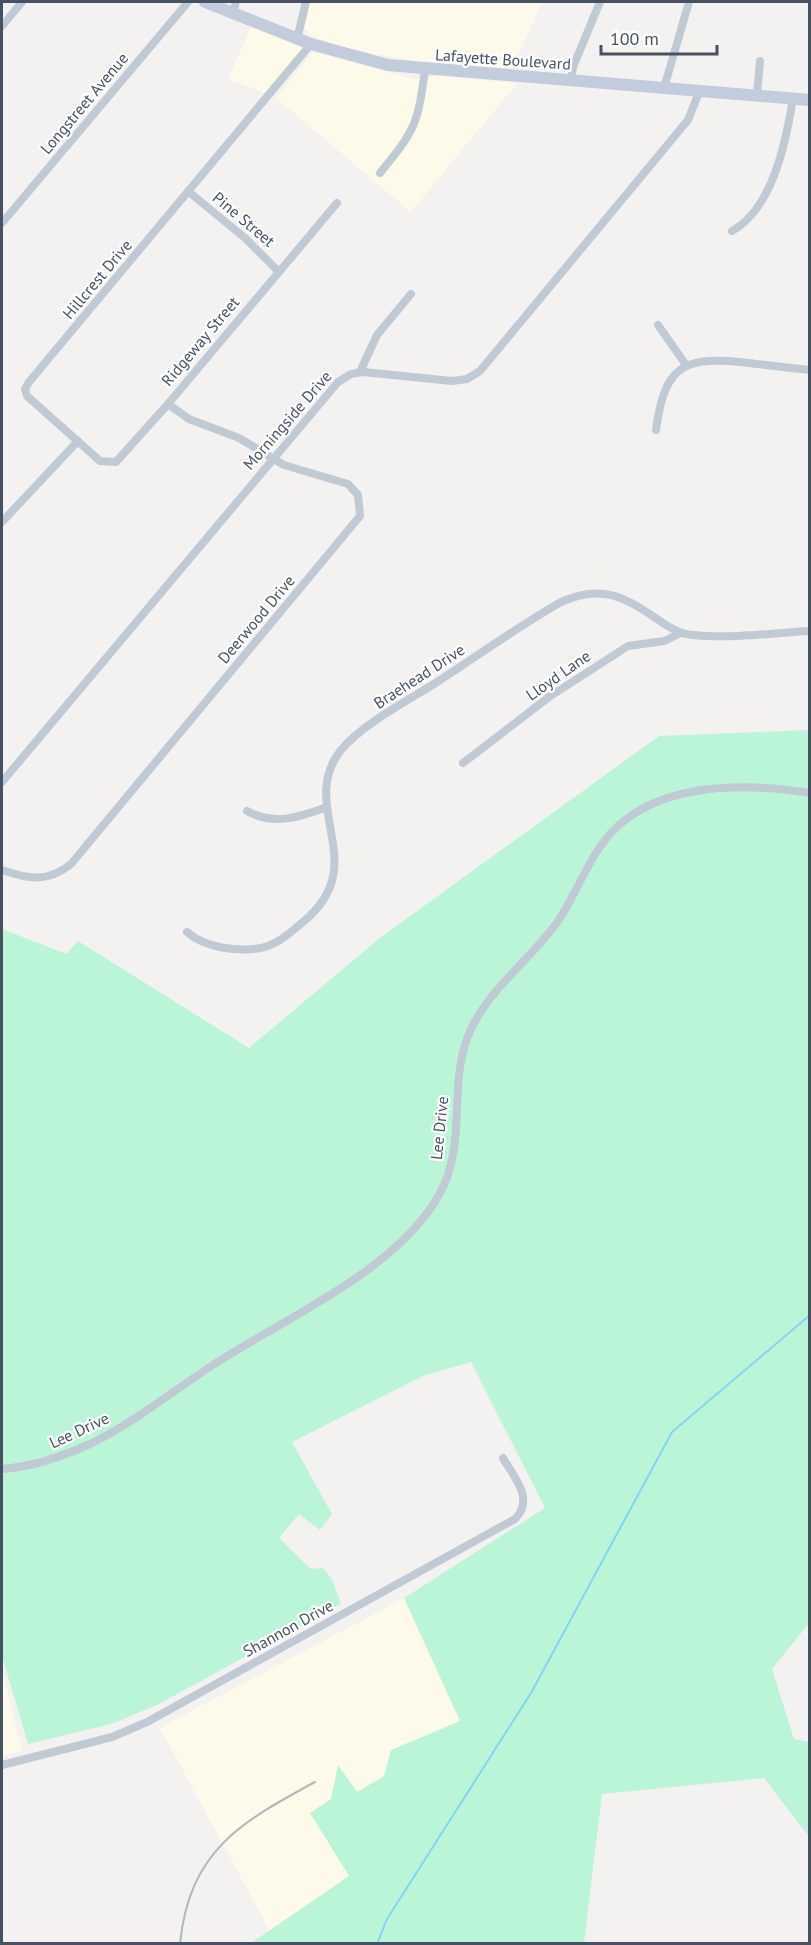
<svg xmlns="http://www.w3.org/2000/svg" width="811" height="1945" font-family="'PT Sans',sans-serif">
<rect width="100%" height="100%" fill="#f4f1f1"/>
<g fill="#fefaea">
<path d="M310 2H542L512 69 414 61 341 48 309 34 304 27Z"/>
<path d="M251 27 304 49 267 94 228 79Z"/>
<path d="M313 52 413 79 437 76 517 83 411 212 276 98Z"/>
<path d="M404 1598 460 1721 392 1750 384 1776 357 1792 338 1766 331 1799 311 1813 349 1876 270 1931 160 1728Z"/>
<path d="M2 1671 22 1751 2 1756Z"/>
</g>
<path fill="#bbf5d7" d="M809 730 810 1622 772 1669 794 1739 809 1742V1837L764 1778 602 1794 584 1943H251L349 1876 310 1813 331 1799 338 1765 357 1792 384 1776 391 1750 460 1721 404 1598 545 1508 471 1362 423 1376 292 1442 332 1514 320 1530 299 1514 279 1538 311 1569 323 1568 332 1579 341 1604 157 1705 111 1724 28 1744 2 1656V929L66 954 78 941 249 1048 381 937 659 736Z"/>
<g fill="none" stroke-linecap="round" stroke-linejoin="round">
<path stroke="#84d4f7" stroke-width="2" d="M377 1944 387 1919 531 1693 672 1432 810 1315"/>
<g stroke="#c0cad4" stroke-width="8">
<path d="M233 13 236 2"/>
<path d="M2 26 22 2"/>
<path d="M297 39 306 2"/>
<path d="M311 44 29 382 25 389 27 396 100 461 116 462 168 404 337 203"/>
<path d="M571 80 573 67 600 2"/>
<path d="M664 88 689 2"/>
<path d="M757 95 760 61"/>
<path d="M380 173C415 130 418 125 425 69"/>
<path d="M189 192 245 238 278 271"/>
<path d="M2 223 188 2"/>
<path d="M732 231C773 208 786 142 793 98"/>
<path d="M658 325 686 365"/>
<path d="M360 372 377 335 411 294"/>
<path d="M656 430C664 369 681 356 740 362 763 365 786 367 810 370"/>
<path d="M2 522 78 441"/>
<path d="M463 763 549 697 628 646 664 641 681 633"/>
<path d="M2 782 338 382 351 374 363 372 452 381 467 379 480 371 688 120 700 90"/>
<path d="M247 811C274 826 300 817 327 807"/>
<path d="M2 870C28 879 48 883 71 864L360 516 358 495 348 484 284 465 239 438 189 419 168 404"/>
<path d="M187 932C205 948 238 952 261 948 278 944 290 933 303 922 374 864 296 807 341 750 363 724 405 702 434 684 476 657 517 627 561 602 601 584 623 596 657 619 666 625 675 632 686 634 723 640 771 633 810 631"/>
<path d="M2 1469C33 1467 61 1457 90 1444 134 1423 174 1390 216 1363 287 1317 397 1270 439 1195 465 1150 451 1096 464 1048 478 998 522 968 553 928 573 902 583 870 602 844 647 781 741 782 810 793"/>
<path d="M2 1765 112 1737 147 1722 515 1519C535 1499 514 1477 503 1458"/>
</g>
<path stroke="#c2ccdc" stroke-width="12" d="M205 2 311 44 388 65 810 100"/>
<path stroke="#b2b5bc" stroke-width="2" d="M180 1944C189 1851 241 1822 315 1782"/>
</g>
<g text-anchor="middle" dominant-baseline="central" stroke-width="4.5" stroke-linejoin="round" paint-order="stroke">
<g font-size="16" fill="#465261" stroke="#fff">
<text transform="translate(503 59) rotate(4)">Lafayette Boulevard</text>
<text transform="translate(84 103) rotate(-50)">Longstreet Avenue</text>
<text transform="translate(244 219) rotate(40)">Pine Street</text>
<text transform="translate(97 279) rotate(-50)">Hillcrest Drive</text>
<text transform="translate(200 341) rotate(-50)">Ridgeway Street</text>
<text transform="translate(287 420) rotate(-49)">Morningside Drive</text>
<text transform="translate(256 619) rotate(-50)">Deerwood Drive</text>
<text transform="translate(558 675) rotate(-35)">Lloyd Lane</text>
<text transform="translate(419 676) rotate(-33)">Braehead Drive</text>
<text transform="translate(439 1128) rotate(-84)">Lee Drive</text>
<text transform="translate(79 1430) rotate(-25)">Lee Drive</text>
<text transform="translate(288 1628) rotate(-29)">Shannon Drive</text>
</g>
</g>
<rect width="811" height="1945" fill="none" stroke="#465261" stroke-width="6"/>
<path d="M601 45v9h116v-9" fill="none" stroke="#465261" stroke-width="3"/>
<text x="610" y="45" font-size="18" fill="#465261" stroke="#ffffff" stroke-width="4.5" paint-order="stroke">100 m</text>
</svg>
